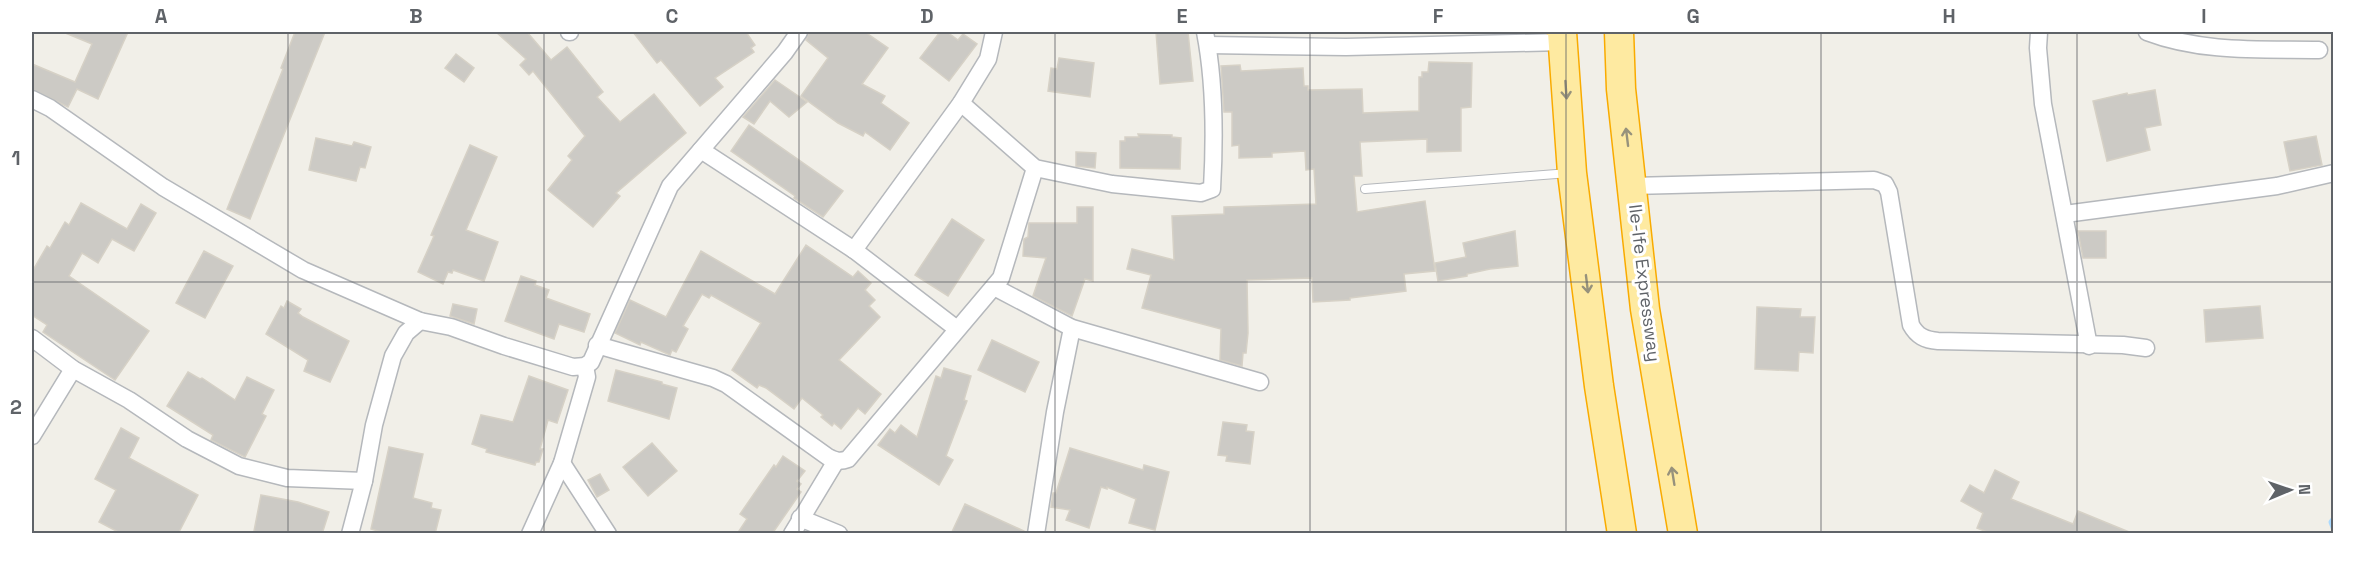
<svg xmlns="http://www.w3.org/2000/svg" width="2365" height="565" font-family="'Space Grotesk',sans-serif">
<rect width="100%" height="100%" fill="#f1efe8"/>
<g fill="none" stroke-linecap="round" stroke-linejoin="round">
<path stroke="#aadaff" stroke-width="5" d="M2334 518 2331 522 2334 530"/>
</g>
<g fill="#cccac5" stroke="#d6d1c6" stroke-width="1.5">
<path d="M63 32H128L98 99 77 89 68 107 32 89V64L75 82 92 44Z"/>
<path d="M295 32H325L250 219 227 209 283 69 281 68Z"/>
<path d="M496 32H527L551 60 567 47 603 92 597 97 620 122 654 94 686 133 616 193 620 196 593 227 548 190 572 160 568 156 585 136 533 71 529 75 520 65 526 59Z"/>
<path d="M633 32H746L755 45 751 48 754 52 715 78 723 87 700 106 661 60 657 63Z"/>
<path d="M809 32H865L888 48 862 84 885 96 881 103 909 123 890 150 865 132 863 136 838 123 801 96 828 58 806 40Z"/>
<path d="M940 32H947L958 40 963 34 977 44 949 81 920 58Z"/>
<path d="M1156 32H1188L1193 81 1160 84Z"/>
<path d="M456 54 474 68 464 82 445 68Z"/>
<path d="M1059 58 1094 63 1090 97 1048 91 1051 68 1057 69Z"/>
<path d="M1429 62 1472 63 1471 107 1461 108V151L1427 152V139L1360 142 1362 176H1354L1357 212 1425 201 1435 271 1404 274 1406 291 1350 298V300L1313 302 1312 278 1247 280 1248 333 1246 353H1243L1242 366 1220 360 1221 329 1142 308 1151 275 1127 269 1132 249 1174 260 1172 216 1224 214V207L1316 204 1314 169 1306 170 1305 151 1272 153V157L1239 158V145L1232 146V112H1224L1221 66 1240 65 1241 71 1303 68 1304 86H1308V90L1362 89 1363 113 1419 111V77H1422V72H1428Z"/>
<path d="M775 80 807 102 789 117 770 101 754 124 743 117Z"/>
<path d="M2155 90 2161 125 2145 128 2150 150 2107 161 2093 101 2127 93 2128 95Z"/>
<path d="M749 125 843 191 823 217 794 198 795 196 731 151Z"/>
<path d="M1138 134 1172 135V137L1181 138 1180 169 1120 168V141H1125V137H1139Z"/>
<path d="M2316 136 2322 165 2290 171 2284 142Z"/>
<path d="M316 138 352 146 354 142 371 147 365 168 360 167 356 181 309 170Z"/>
<path d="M470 145 497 157 466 230 498 242 484 281 453 270 452 273 448 272 443 284 418 272 434 236 431 235Z"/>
<path d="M1076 152 1096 153 1095 168 1076 166Z"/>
<path d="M81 203 127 229 141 204 156 213 134 251 112 239 98 263 82 253 69 276 149 331 115 380 43 332 47 325 32 315V272L47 246 50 248 65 222 69 225Z"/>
<path d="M1077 207H1093V281L1085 279 1072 316 1033 296 1046 258 1023 256 1024 239 1028 237 1029 223H1077Z"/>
<path d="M952 219 984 240 948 296 915 275Z"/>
<path d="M1515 231 1518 266 1490 269 1467 274V276L1438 281 1435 263 1466 257 1463 243Z"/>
<path d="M2078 231H2106V258H2083Z"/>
<path d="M806 245 853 277 858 271 871 283 865 290 875 300 869 306 880 317 839 360 881 394 865 414 858 408 841 429 834 423 832 426 821 417 823 415 802 398 794 409 766 388 759 385 757 388 732 370 761 323 711 295 709 298 702 294 683 326 688 329 676 352 672 350 670 355 641 342 640 345 615 333 630 300 666 317 701 251 775 294Z"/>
<path d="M204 251 233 266 205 318 176 303Z"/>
<path d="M521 276 536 281 535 285 549 290 546 298 590 314 584 332 559 324 554 339 505 321Z"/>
<path d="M287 301 301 309 298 313 303 317 349 341 330 382 304 371 308 360 266 334 281 306 284 308Z"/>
<path d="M453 304 477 309 474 324 450 316Z"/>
<path d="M2260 306 2263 338 2206 342 2204 310Z"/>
<path d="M1757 307 1801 309 1800 317H1815L1813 353 1799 352 1798 371 1755 369Z"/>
<path d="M992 340 1039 362 1025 392 978 370Z"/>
<path d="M944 368 971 376 964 400 967 401 946 456 953 460 939 485 878 445 890 429 895 433 901 425 917 437 936 376 941 378Z"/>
<path d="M616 370 662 382V384L677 388 669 419 608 401Z"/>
<path d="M188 372 200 379 202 378 235 400 247 377 274 390 262 414 266 416 245 457 211 440 213 435 167 406Z"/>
<path d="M529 376 568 390 557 423 548 420 540 449H543L539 462H536L535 465 486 452 487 449 472 444 481 415 513 422Z"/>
<path d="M1223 422 1247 425 1246 431 1254 432 1250 464 1226 461 1227 456 1218 455Z"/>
<path d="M121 428 139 438 129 458 198 495 178 534H122L99 522 116 490 95 479Z"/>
<path d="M652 443 677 471 648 496 623 467Z"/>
<path d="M389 447 423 454 413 498 432 503 431 508 441 510 435 534H388L371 529Z"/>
<path d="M1070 448 1143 470 1144 465 1169 472 1155 530 1129 523 1136 499 1107 487V489L1101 487 1089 528 1066 520 1070 510 1051 507 1053 493H1056Z"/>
<path d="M783 456 805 471 797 481 801 484 797 489 801 492 772 534H737L747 519 740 514 774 465 776 467Z"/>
<path d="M1995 470 2019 482 2011 499 2073 524 2078 511 2134 534H1992L1977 528 1983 513 1961 501 1970 485 1984 493Z"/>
<path d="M600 474 609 490 597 497 588 480Z"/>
<path d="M261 495 298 502 329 512 322 534H265L254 531Z"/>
<path d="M965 504 1026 532V534H951Z"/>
</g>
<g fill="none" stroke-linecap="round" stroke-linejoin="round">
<g stroke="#b5b8bc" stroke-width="10">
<path id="service" d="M1365 189 1569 173"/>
</g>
<g stroke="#b5b8bc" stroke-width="19">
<g id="minor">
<path d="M569 32H570"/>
<path d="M2039 32 2038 48 2043 104 2089 346"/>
<path d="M2147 32C2202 53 2262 49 2319 50"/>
<path d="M1208 45 1346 47 1563 42"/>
<path d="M32 99 50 108 163 187 303 270 420 321 451 327 504 346 573 367 585 366 591 362 670 186 785 52 799 32"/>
<path d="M961 103 1035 168 1112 184 1201 193 1212 189C1215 136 1215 83 1205 32"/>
<path d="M701 150 854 250 957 329"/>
<path d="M1632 186 1874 180 1885 184 1889 192 1911 325C1917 336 1925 340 1938 341L2123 345 2146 348"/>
<path d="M2065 214 2277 186 2334 173"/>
<path d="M854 250 961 103 988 59 994 32"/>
<path d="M994 287 1072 328 1260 382"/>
<path d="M32 338 73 369 129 400 187 439 239 466 287 478 364 481"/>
<path d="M597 345 713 378 726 384 828 457C836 461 840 462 848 459L1001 278 1035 168"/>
<path d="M32 436 73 369"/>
<path d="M562 463 608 534"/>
<path d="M800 518 839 534"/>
<path d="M350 534 364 481 374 425 393 356 406 333 420 321"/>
<path d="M530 534 562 463 587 377 585 366"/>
<path d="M792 534 836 461"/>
<path d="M1036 534 1055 412 1072 328"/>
</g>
</g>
<g stroke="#f9ab00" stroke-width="31">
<g id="trunk">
<path d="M1562 32 1572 173 1599 386 1622 534"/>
<path d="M1619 32 1621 89 1645 309 1683 534"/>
</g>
</g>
<use href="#service" stroke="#fff" stroke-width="8"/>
<use href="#minor" stroke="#fff" stroke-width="16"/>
<use href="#trunk" stroke="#feeaa1" stroke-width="28"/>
</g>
<defs><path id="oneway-shaft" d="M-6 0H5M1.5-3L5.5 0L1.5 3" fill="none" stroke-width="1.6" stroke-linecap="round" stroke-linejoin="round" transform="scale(1.5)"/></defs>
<g stroke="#97927c">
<use href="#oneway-shaft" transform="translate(1566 90) rotate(86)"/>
<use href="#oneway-shaft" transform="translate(1627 137) rotate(-97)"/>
<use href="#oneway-shaft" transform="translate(1587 284) rotate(83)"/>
<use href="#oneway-shaft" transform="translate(1673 476) rotate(-99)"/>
</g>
<path fill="none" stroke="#5f6368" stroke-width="1.5" stroke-opacity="0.55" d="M288 32V534M544 32V534M799 32V534M1055 32V534M1310 32V534M1566 32V534M1821 32V534M2077 32V534M32 282H2334"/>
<g text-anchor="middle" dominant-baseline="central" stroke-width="6" stroke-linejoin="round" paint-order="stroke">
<g font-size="18" fill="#5f6368" stroke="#fff">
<text transform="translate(1645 283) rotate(83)">Ile-Ife Expressway</text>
</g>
</g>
<rect width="2365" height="565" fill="none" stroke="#ffffff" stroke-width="66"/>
<g transform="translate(2290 490) rotate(88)" stroke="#ffffff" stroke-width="4.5" paint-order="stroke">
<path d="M0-4.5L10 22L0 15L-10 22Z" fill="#5f6368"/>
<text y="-9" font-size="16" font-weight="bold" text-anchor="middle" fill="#5f6368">N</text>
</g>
<rect x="33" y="33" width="2299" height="499" fill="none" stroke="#5f6368" stroke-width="2"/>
<g font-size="20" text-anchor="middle" font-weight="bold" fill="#5f6368">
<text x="161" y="23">A</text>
<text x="416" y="23">B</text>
<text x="672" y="23">C</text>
<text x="927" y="23">D</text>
<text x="1182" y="23">E</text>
<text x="1438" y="23">F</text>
<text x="1693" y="23">G</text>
<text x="1949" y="23">H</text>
<text x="2204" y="23">I</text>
<text x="16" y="165">1</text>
<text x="16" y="414">2</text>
</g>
</svg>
